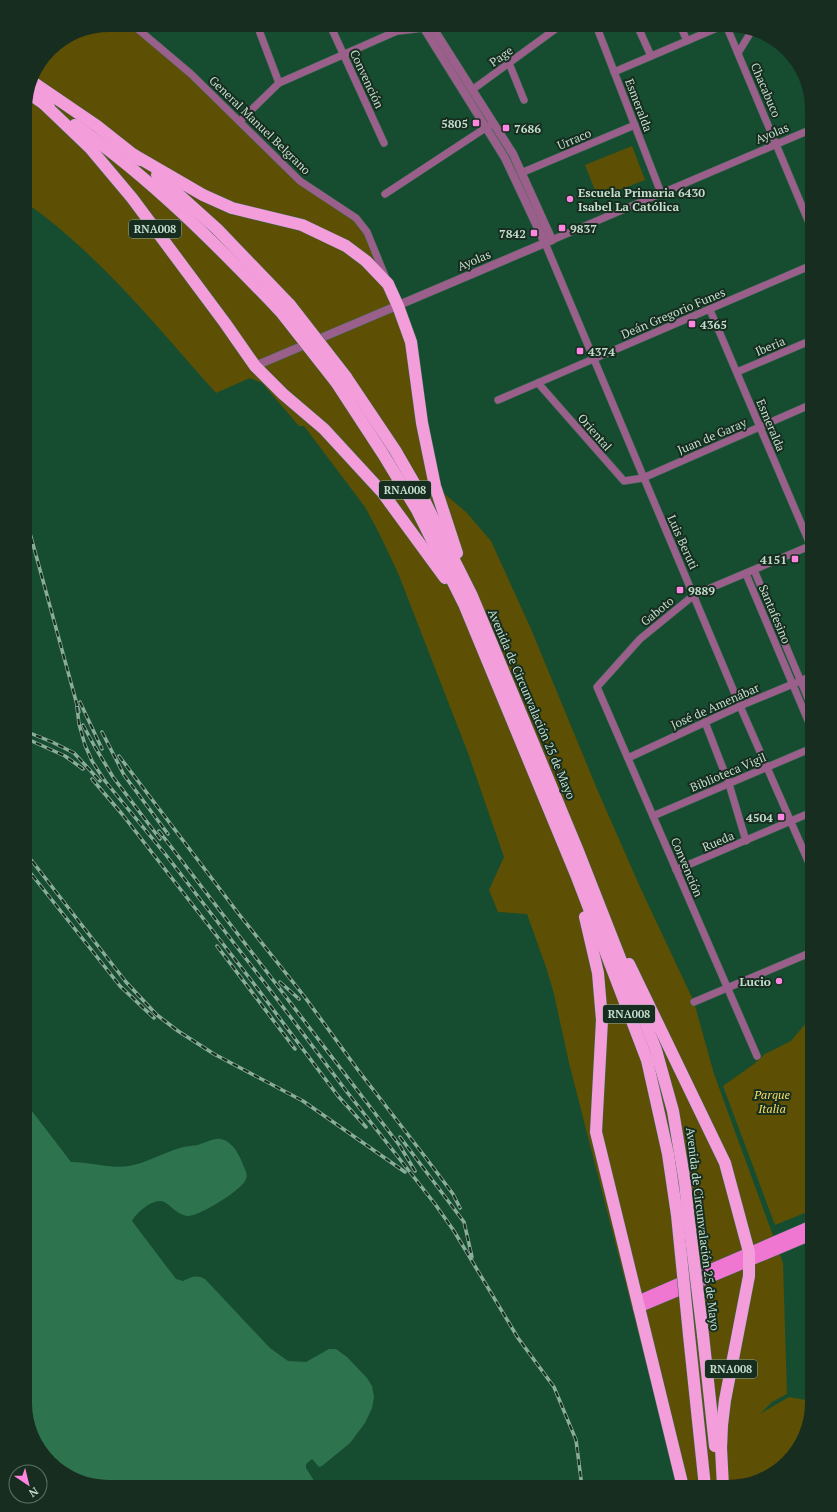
<svg xmlns="http://www.w3.org/2000/svg" width="837" height="1512" font-family="'PT Serif',serif">
<rect width="100%" height="100%" fill="#164d31"/>
<g fill="#5d4f03">
<path d="M109 25H133L140 30 300 181 345 210 367 232 398 306 435 486 466 512 491 541 531 629 597 789 640 887 694 1002 714 1074 783 1263 787 1394 772 1402 760 1414 789 1397 812 1401V1403L798 1449 760 1480 728 1487H678L569 1063 554 994 547 970 527 914 498 912 489 890 504 857 468 753 398 573 379 533 365 507 304 426H299L262 383 250 378 216 393C156 326 99 254 25 202V104L34 72 50 50 77 31Z"/>
<path d="M632 146 645 180 598 198 585 165Z"/>
<path d="M812 1020V1210L775 1225 723 1086 754 1064 765 1054 791 1041 806 1023Z"/>
</g>
<path fill="#2d734e" d="M25 1102 71 1162C90 1162 110 1169 129 1166 146 1163 163 1153 180 1148 186 1146 192 1146 198 1145 205 1143 213 1138 221 1139 235 1142 242 1161 246 1172 247 1175 247 1178 245 1181 240 1191 198 1217 187 1216 175 1214 169 1202 161 1201 151 1200 136 1213 132 1221L176 1279 183 1281C192 1277 196 1274 205 1279L270 1348 288 1361 306 1362 329 1349H336L347 1357 367 1378 372 1386 374 1397 372 1408 365 1423 350 1443 322 1466 319 1467 312 1459 306 1464V1468L318 1487H104L62 1473 32 1435 25 1403Z"/>
<g fill="none" stroke-linecap="round" stroke-linejoin="round">
<g stroke="#396a50" stroke-width="8">
<g id="minor">
<path d="M133 25 191 74 300 181 356 218 367 232 385 276"/>
<path d="M257 25 279 83"/>
<path d="M330 25 384 143"/>
<path d="M596 25 661 193"/>
<path d="M637 25 651 56"/>
<path d="M680 25 687 41"/>
<path d="M726 25 812 230"/>
<path d="M399 31 424 28"/>
<path d="M738 53 751 32"/>
<path d="M509 63 524 100"/>
<path d="M614 72 724 25"/>
<path d="M472 90 561 25"/>
<path d="M240 121 279 83 397 31 406 25"/>
<path d="M521 173 635 125"/>
<path d="M385 194 490 125"/>
<path d="M552 240 812 129"/>
<path d="M545 243 740 706 812 870"/>
<path d="M710 310 812 549"/>
<path d="M737 372 812 340"/>
<path d="M538 383 624 481 643 478 812 404"/>
<path d="M498 400 812 265"/>
<path d="M754 570 812 708"/>
<path d="M746 574 812 730"/>
<path d="M705 722 729 784 746 841"/>
<path d="M628 758 740 706 812 676"/>
<path d="M653 816 812 748"/>
<path d="M676 870 812 812"/>
<path d="M694 1002 812 952"/>
<path d="M757 1056 597 687 640 639 694 595 812 545"/>
</g>
</g>
<g stroke="#396a50" stroke-width="9">
<g id="tertiary">
<path d="M422 25 505 158 545 243"/>
<path d="M255 366 552 240 513 154 431 25"/>
</g>
</g>
<g stroke="#396a50" stroke-width="9">
<path id="secondary" d="M424 28 430 25"/>
</g>
<g stroke="#396a50" stroke-width="11">
<g id="primary">
<path d="M637 1301 812 1225"/>
<path d="M638 1308 812 1235"/>
</g>
</g>
<g stroke="#396a50" stroke-width="13">
<g id="motorway">
<path d="M31 81 97 126 140 160"/>
<path d="M28 93 49 107"/>
<path d="M43 103 90 148 132 198 225 323 255 366 283 394 324 429 382 492 445 578"/>
<path d="M75 125C152 179 217 245 281 312"/>
<path d="M134 155 203 195 232 208 302 225 346 246 366 261 388 284 398 306 411 342 422 423 435 486 457 553"/>
<path d="M157 175 217 229 290 305"/>
<path d="M346 377 395 450 425 502 472 596 578 851 656 1050 673 1111 685 1183 688 1213"/>
<path d="M336 382 383 454 417 510 464 604 577 877 647 1060 668 1154 677 1215"/>
<path d="M585 917 598 973 602 1020 596 1132 683 1487"/>
<path d="M629 964 725 1163 749 1252V1276L725 1400 722 1425 721 1448 723 1487"/>
<path d="M689 1335 705 1487"/>
<path d="M703 1335 715 1446"/>
</g>
</g>
<use href="#minor" stroke="#9a5f8a" stroke-width="7"/>
<use href="#tertiary" stroke="#9a5f8a" stroke-width="8"/>
<use href="#secondary" stroke="#cb6db3" stroke-width="8"/>
<use href="#primary" stroke="#ef77d2" stroke-width="10"/>
<use href="#motorway" stroke="#f39ddb" stroke-width="12"/>
<g stroke="#89ad99" stroke-width="3.5">
<g id="rail">
<path d="M25 515 79 712"/>
<path d="M80 702 102 749"/>
<path d="M77 707 79 724 85 745 92 761 105 781 166 855 277 999 347 1092 435 1204 454 1231 518 1338 554 1387 576 1440 582 1487"/>
<path d="M83 725 95 747 113 777 160 839"/>
<path d="M25 731 52 742 74 753 100 781"/>
<path d="M102 732 124 775 168 834"/>
<path d="M25 738 65 756 83 769"/>
<path d="M119 756 238 913 304 996 358 1070 426 1158 453 1194 460 1208"/>
<path d="M92 779 122 814 251 980 338 1096 366 1127"/>
<path d="M159 831 400 1146 415 1171"/>
<path d="M25 852 126 982 157 1015 178 1031 214 1054 303 1101 405 1172"/>
<path d="M25 866 120 986 154 1018"/>
<path d="M217 946 295 1049"/>
<path d="M280 982 299 999"/>
<path d="M400 1137 464 1222 472 1257"/>
</g>
</g>
<use href="#rail" stroke="#172d20" stroke-width="2" stroke-dasharray="6" stroke-linecap="butt"/>
<g stroke="#396a50" stroke-width="13" stroke-linecap="butt">
<g id="motorway-bridge">
<path d="M290 305 346 377"/>
<path d="M281 312 336 382"/>
<path d="M688 1213 703 1335"/>
<path d="M677 1215 689 1335"/>
</g>
</g>
<use href="#motorway-bridge" stroke="#f39ddb" stroke-width="12"/>
</g>
<g fill="#fe85e0" stroke="#172d20" stroke-width="1.5">
<rect x="472" y="119" width="8" height="8" rx="2"/>
<rect x="502" y="124" width="8" height="8" rx="2"/>
<circle cx="570" cy="199" r="4"/>
<rect x="558" y="224" width="8" height="8" rx="2"/>
<rect x="530" y="229" width="8" height="8" rx="2"/>
<rect x="688" y="320" width="8" height="8" rx="2"/>
<rect x="576" y="347" width="8" height="8" rx="2"/>
<rect x="791" y="555" width="8" height="8" rx="2"/>
<rect x="676" y="586" width="8" height="8" rx="2"/>
<rect x="777" y="813" width="8" height="8" rx="2"/>
<circle cx="779" cy="981" r="4"/>
</g>
<g text-anchor="middle" dominant-baseline="central" stroke-width="4" stroke-linejoin="round" paint-order="stroke">
<g fill="#172d20" stroke="#8fa999" stroke-width="1">
<rect x="129" y="220" width="52" height="18" rx="3"/>
<rect x="379" y="481" width="52" height="18" rx="3"/>
<rect x="603" y="1005" width="52" height="18" rx="3"/>
<rect x="705" y="1360" width="52" height="18" rx="3"/>
</g>
<g font-size="11" font-weight="bold" fill="#c3decd">
<text x="155" y="229">RNA008</text>
<text x="405" y="490">RNA008</text>
<text x="629" y="1014">RNA008</text>
<text x="731" y="1369">RNA008</text>
</g>
<g font-size="12" fill="#c3decd" stroke="#172d20">
<text transform="translate(501 56) rotate(-36)">Page</text>
<text transform="translate(367 79) rotate(65)">Convención</text>
<text transform="translate(766 90) rotate(67)">Chacabuco</text>
<text transform="translate(639 105) rotate(69)">Esmeralda</text>
<text transform="translate(260 125) rotate(44)">General Manuel Belgrano</text>
<text transform="translate(772 133) rotate(-23)">Ayolas</text>
<text transform="translate(574 139) rotate(-23)">Urraco</text>
<text transform="translate(474 260) rotate(-23)">Ayolas</text>
<text transform="translate(673 313) rotate(-23)">Deán Gregorio Funes</text>
<text transform="translate(770 346) rotate(-23)">Iberia</text>
<text transform="translate(771 425) rotate(67)">Esmeralda</text>
<text transform="translate(595 432) rotate(49)">Oriental</text>
<text transform="translate(712 436) rotate(-23)">Juan de Garay</text>
<text transform="translate(683 542) rotate(66)">Luis Beruti</text>
<text transform="translate(657 611) rotate(-39)">Gaboto</text>
<text transform="translate(775 614) rotate(67)">Santafesino</text>
<text transform="translate(532 704) rotate(67)">Avenida de Circunvalación 25 de Mayo</text>
<text transform="translate(715 706) rotate(-24)">José de Amenábar</text>
<text transform="translate(728 772) rotate(-23)">Biblioteca Vigil</text>
<text transform="translate(718 841) rotate(-23)">Rueda</text>
<text transform="translate(687 867) rotate(67)">Convención</text>
<text transform="translate(703 1229) rotate(83)">Avenida de Circunvalación 25 de Mayo</text>
</g>
<g font-size="12" font-weight="bold" fill="#c3decd" stroke="#172d20" text-anchor="start">
<text x="468" y="123" text-anchor="end">5805</text>
<text x="514" y="128">7686</text>
<text x="578" y="192">Escuela Primaria 6430<tspan x="578" dy="14">Isabel La Católica</tspan></text>
<text x="570" y="228">9837</text>
<text x="526" y="233" text-anchor="end">7842</text>
<text x="700" y="324">4365</text>
<text x="588" y="351">4374</text>
<text x="787" y="559" text-anchor="end">4151</text>
<text x="688" y="590">9889</text>
<text x="773" y="817" text-anchor="end">4504</text>
<text x="771" y="981" text-anchor="end">Lucio</text>
</g>
<g font-size="12" font-style="italic" fill="#f9df61" stroke="#172d20">
<text x="772" y="1094">Parque<tspan x="772" dy="14">Italia</tspan></text>
</g>
</g>
<path d="M0 0H837V1512H0ZM109 32H728A77 77 0 0 1 805 109V1403A77 77 0 0 1 728 1480H109A77 77 0 0 1 32 1403V109A77 77 0 0 1 109 32Z" fill="#172d20" fill-rule="evenodd"/>
<g transform="translate(28 1484) rotate(145)"><circle r="19" fill="#172d20" stroke="#5c7465"/>
<path d="M0-3L7 15L0 10L-7 15Z" fill="#fe85e0"/>
<text y="-6" font-size="11" font-weight="bold" text-anchor="middle" fill="#c3decd">N</text>
</g>
</svg>
